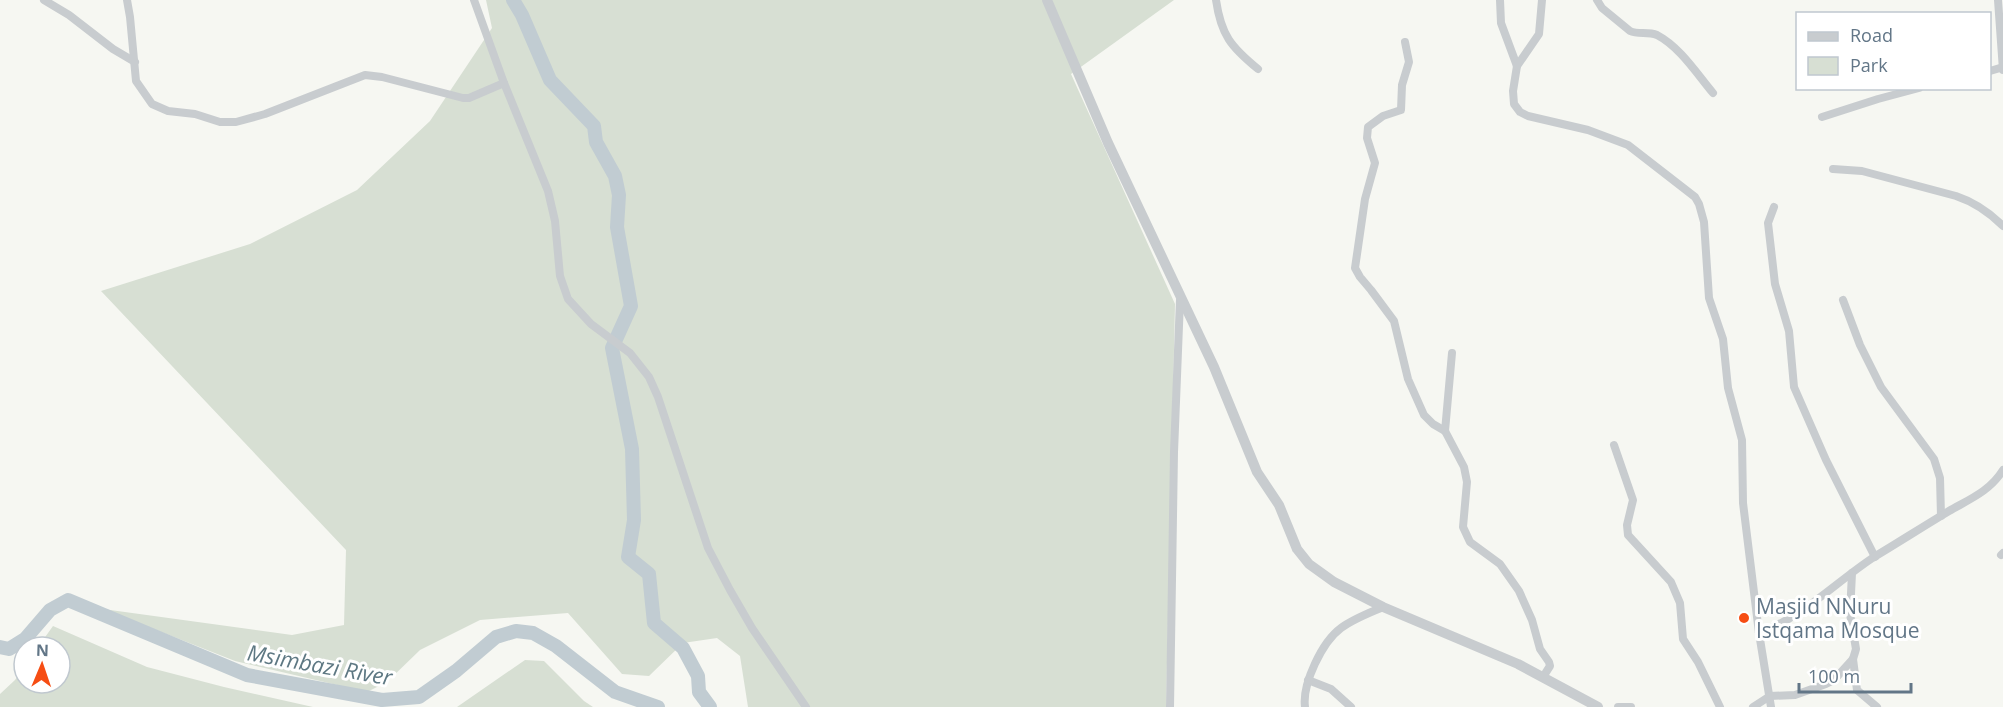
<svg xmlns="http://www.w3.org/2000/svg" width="2003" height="707" font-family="'Open Sans',sans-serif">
<rect width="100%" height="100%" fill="#f6f7f2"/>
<g fill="#d7dfd3">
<path d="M486 0H1174L1071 74 1175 304 1166 707H748L740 656 717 638 683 643 649 676 622 674 568 613 480 620 420 650 387 682 367 692 235 661 103 609 292 635 344 625 346 550 101 291 250 244 357 190 430 121 492 28Z"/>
<path d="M53 626 147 667 224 687 313 707H0V694L15 680 24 667V683H60V647H38Z"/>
<path d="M525 660 544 661 584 701 593 707H457Z"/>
</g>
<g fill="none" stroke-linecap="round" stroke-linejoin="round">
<g stroke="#c1ccd2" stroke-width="14">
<path d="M513 0 522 15 550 80 594 126 596 142 615 176 619 195 617 227 631 306 612 348 632 449 634 520 628 557 649 574 654 623 683 648 698 676 699 692 710 707"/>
<path d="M0 647 9 649 25 639 50 610 68 600 247 675 382 700 419 697 456 671 496 637 516 631 533 633 556 646 615 692 658 707"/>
</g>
<g stroke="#c8cccf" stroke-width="8">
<path d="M44 0 69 15 113 49 135 62"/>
<path d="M127 0 130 17 136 81 152 104 168 111 195 114 220 122H236L265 114 365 75 382 77 463 98H469L504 83"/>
<path d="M474 0 504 83 548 191 555 221 560 276 568 299 591 324 630 353 649 377 658 397 708 548 730 590 752 628 806 707"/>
<path d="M1216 0C1221 35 1231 47 1258 69"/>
<path d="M1500 0 1501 23 1517 66 1513 91 1514 104 1520 112 1528 116 1588 130 1628 145 1695 197 1699 204 1704 222 1709 298 1723 339 1728 388 1742 440 1743 503 1759 633 1771 707"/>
<path d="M1597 0 1602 8 1630 31C1638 35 1648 31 1657 35 1680 47 1697 74 1713 93"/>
<path d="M1998 0 2003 70"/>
<path d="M1405 42 1409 62 1402 85 1401 110 1383 116 1368 127 1367 138 1375 163 1365 199 1355 268 1360 277 1371 290 1394 321 1408 379 1424 415 1433 424 1445 431"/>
<path d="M1517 66 1539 34 1542 0"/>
<path d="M1990 71 2003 67"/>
<path d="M1822 117 1878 99 1919 88"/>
<path d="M1833 169 1862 171 1956 196C1974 202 1989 212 2003 226"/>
<path d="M1774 207 1768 223 1775 284 1789 331 1794 387 1826 460 1875 557"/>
<path d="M1843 300 1860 345 1881 387 1934 459 1940 478 1941 516"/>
<path d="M1452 353 1445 431 1464 467 1467 482 1463 527 1470 542 1500 564 1519 591 1532 620 1540 649 1549 662 1550 666 1543 677"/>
<path d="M1614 445 1633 500 1627 525 1628 535 1671 582 1680 603 1683 639 1698 662 1720 707"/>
<path d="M2001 555 2003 553"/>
<path d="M1759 633C1803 617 1836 582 1874 557 1899 542 1924 526 1949 511 1970 499 1990 491 2003 470"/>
<path d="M1853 659 1857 690 1877 707"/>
<path d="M1308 680 1331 689 1351 707"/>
<path d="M1170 707 1174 452 1180 300"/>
<path d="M1305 707C1302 684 1322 642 1341 628 1353 619 1369 613 1383 607"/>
<path d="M1618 707H1631"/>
<path d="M1753 707 1770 696 1795 695 1826 684 1834 680 1853 659 1856 649 1850 614 1852 573"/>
</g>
<path stroke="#c8cccf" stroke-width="10" d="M1047 0 1108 143 1214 367 1257 472 1279 505 1297 549 1309 564 1334 582 1383 607 1518 664 1598 707"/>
</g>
<circle fill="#f64d13" stroke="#fff" stroke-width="2" cx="1744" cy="618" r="6"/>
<g text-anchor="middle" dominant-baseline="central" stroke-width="6" stroke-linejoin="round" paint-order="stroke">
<g font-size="21" fill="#627687" stroke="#fff" text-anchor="start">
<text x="1756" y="606">Masjid NNuru<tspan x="1756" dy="24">Istqama Mosque</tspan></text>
</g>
<g font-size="22" font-style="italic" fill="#5e7883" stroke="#fff">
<text transform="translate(320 664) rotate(10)">Msimbazi River</text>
</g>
</g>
<rect x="1796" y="12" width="195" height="78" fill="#ffffff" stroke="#c0c8cf" stroke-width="1.5"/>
<rect x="1808" y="32" width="30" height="9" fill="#c8cccf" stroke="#c0c8cf" stroke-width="1.5"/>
<text x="1850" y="42" font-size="18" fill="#627687">Road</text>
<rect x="1808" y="57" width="30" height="18" fill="#d7dfd3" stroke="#c0c8cf" stroke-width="1.5"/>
<text x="1850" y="72" font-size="18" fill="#627687">Park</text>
<g transform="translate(42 665) rotate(2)"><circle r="28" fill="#ffffff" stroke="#c0c8cf" stroke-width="1.5"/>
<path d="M0-4.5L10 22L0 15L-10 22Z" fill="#f64d13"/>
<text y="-9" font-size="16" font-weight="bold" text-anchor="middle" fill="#627687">N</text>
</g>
<path d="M1799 683v9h112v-9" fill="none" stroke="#627687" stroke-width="3"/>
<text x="1808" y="683" font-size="18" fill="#627687" stroke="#ffffff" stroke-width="4.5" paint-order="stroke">100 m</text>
</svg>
